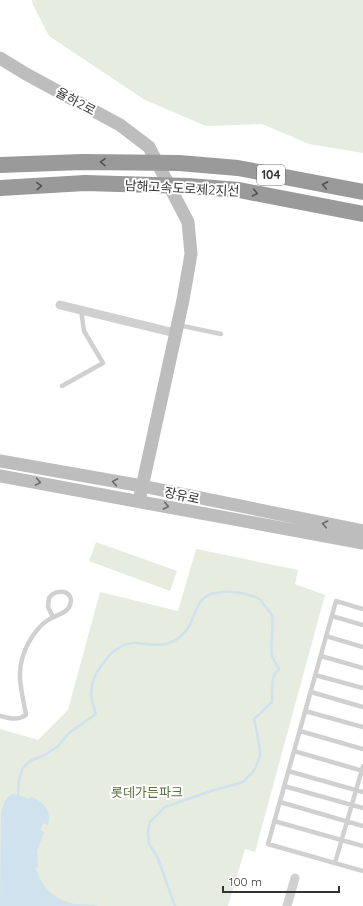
<svg xmlns="http://www.w3.org/2000/svg" width="363" height="906" viewBox="0 0 363 906" font-family="Quicksand,'Noto Sans KR',sans-serif">
	<style>
		.green { fill: #e6ecdf }
		.water { fill: #cfe2ee }
		.lines { fill: none; stroke-linecap: round; stroke-linejoin: round }
		.stream { stroke: #cfe2ee; stroke-width: 2.5 }
		.lane { stroke: #d0d0d0; stroke-width: 4.5 }
		.street { stroke: #d0d0d0; stroke-width: 9 }
		.secondary { stroke: #bdbdbd; stroke-width: 13 }
		.highway { stroke: #9a9a9a; stroke-width: 16 }
		.oneway { stroke: #525252 }
		.oneway2 { stroke: #6a6a6a }
		.labels { text-anchor: middle; stroke-width: 4; stroke-linejoin: round; paint-order: stroke }
		.shield { fill: #fff; stroke: #707070; stroke-width: 1 }
		.shield-label { font-size: 12px; font-weight: bold; fill: #333 }
		.street-label { font-size: 13px; fill: #333; stroke: #fff }
		.park-label { font-size: 13px; fill: #56703f; stroke: #fff }
	</style>
	<rect width="100%" height="100%" fill="#fff"/>
	<path class="green" d="M 32,0 L 363,0 L 363,153 L 309,144 L 262,124 L 206,126 L 145,100 L 49,36 L 33,5 Z
		M 96,542 L 177,571 L 170,591 L 89,561 Z
		M 196,549 L 298,570 L 295,584 L 325,595 L 255,852 L 245,849 L 228,906 L 0,906 L 0,729 L 38,740 L 68,710 L 100,592 L 178,611 Z"/>
	<path class="water" d="M 12,794 L 22,796 L 28,799 L 32,797 C 44,802 52,812 48,825 L 43,823 L 40,830 L 44,832 L 37,851 L 38,867 L 36,868 C 41,887 56,902 76,904 C 84,905 91,904 99,906 L 0,906 L 1,815 C 2,807 4,799 12,794 Z"/>
	<g class="lines">
		<path class="stream" d="M 18,796 L 19,780 L 23,767 L 32,760 L 45,755 L 58,746 L 69,733 L 96,714 C 94,708 91,700 91,694 C 91,674 112,645 132,643 C 146,642 160,649 174,641 C 205,624 183,589 233,592 C 238,592 255,596 259,599 C 261,600 263,604 265,606 C 267,609 271,613 272,616 C 274,625 270,645 272,655 C 273,660 277,665 279,669 C 269,679 273,689 272,702 L 254,719 L 259,743 L 260,755 L 256,766 L 252,773 L 244,781 L 237,784 L 211,791 L 165,807 L 150,822 L 148,831 L 149,844 L 157,856 L 175,906"/>
		<path class="lane" d="M 178,325 L 221,334
			M 62,386 L 103,363 L 84,331 L 81,310
			M 363,609 L 336,601 L 268,844 L 363,871
			M 332,616 L 363,625
			M 326,636 L 363,647
			M 321,656 L 363,668
			M 315,675 L 363,688
			M 311,692 L 363,707
			M 305,711 L 363,727
			M 0,716 C 9,718 17,721 26,715 C 24,702 19,685 20,672 C 21,653 32,631 48,620 C 55,615 67,614 70,605 C 75,591 57,587 49,598 L 48,607 L 53,617
			M 300,731 L 363,749
			M 294,751 L 363,771
			M 288,771 L 363,792
			M 284,786 L 363,808
			M 280,802 L 363,826
			M 274,821 L 363,846
			M 335,863 L 363,766"/>
		<path class="street" d="M 60,305 L 175,333
			M 287,906 L 295,878"/>
		<path class="secondary" d="M 0,58 L 26,74 L 120,125 L 149,147 L 188,222 L 191,254 L 183,300 L 139,501
			M 0,461 L 142,486 L 363,531
			M 0,476 L 363,543"/>
		<path class="highway" d="M 0,165 L 82,162 L 179,163 L 238,168 L 363,192
			M 0,188 L 85,183 L 188,186 L 239,190 L 363,214"/>
	</g>
	<defs><path id="oneway-chevron" d="M-2-3.5L2.5 0L-2 3.5" fill="none" stroke-width="1.6" stroke-linecap="round" stroke-linejoin="round"/></defs>
	<g class="oneway">
		<use href="#oneway-chevron" transform="translate(103 162) rotate(-179)"/>
		<use href="#oneway-chevron" transform="translate(325 185) rotate(-169)"/>
		<use href="#oneway-chevron" transform="translate(39 186) rotate(-3)"/>
		<use href="#oneway-chevron" transform="translate(255 193) rotate(11)"/>
	</g>
	<g class="oneway2">
		<use href="#oneway-chevron" transform="translate(38 482) rotate(10)"/>
		<use href="#oneway-chevron" transform="translate(115 482) rotate(-170)"/>
		<use href="#oneway-chevron" transform="translate(166 506) rotate(11)"/>
		<use href="#oneway-chevron" transform="translate(325 524) rotate(-168)"/>
	</g>
	<g class="labels">
		<rect class="shield" x="257" y="165" width="28" height="20" rx="3"/>
		<g class="shield-label">
			<text x="271" y="179">104</text>
		</g>
		<g class="street-label">
			<text transform="translate(76 101) rotate(28)" y="5">율하2로</text>
			<text transform="translate(182 188) rotate(3)" y="5">남해고속도로제2지선</text>
			<text transform="translate(182 495) rotate(12)" y="5">장유로</text>
		</g>
		<g class="park-label">
			<text x="147" y="797">롯데가든파크</text>
		</g>
	</g>
	<path d="M223 886v6h116v-6" fill="none" stroke="#333333" stroke-width="2"/>
	<text x="229" y="886" font-size="12" fill="#333333" stroke="#ffffff" stroke-width="3" paint-order="stroke">100 m</text>
</svg>
